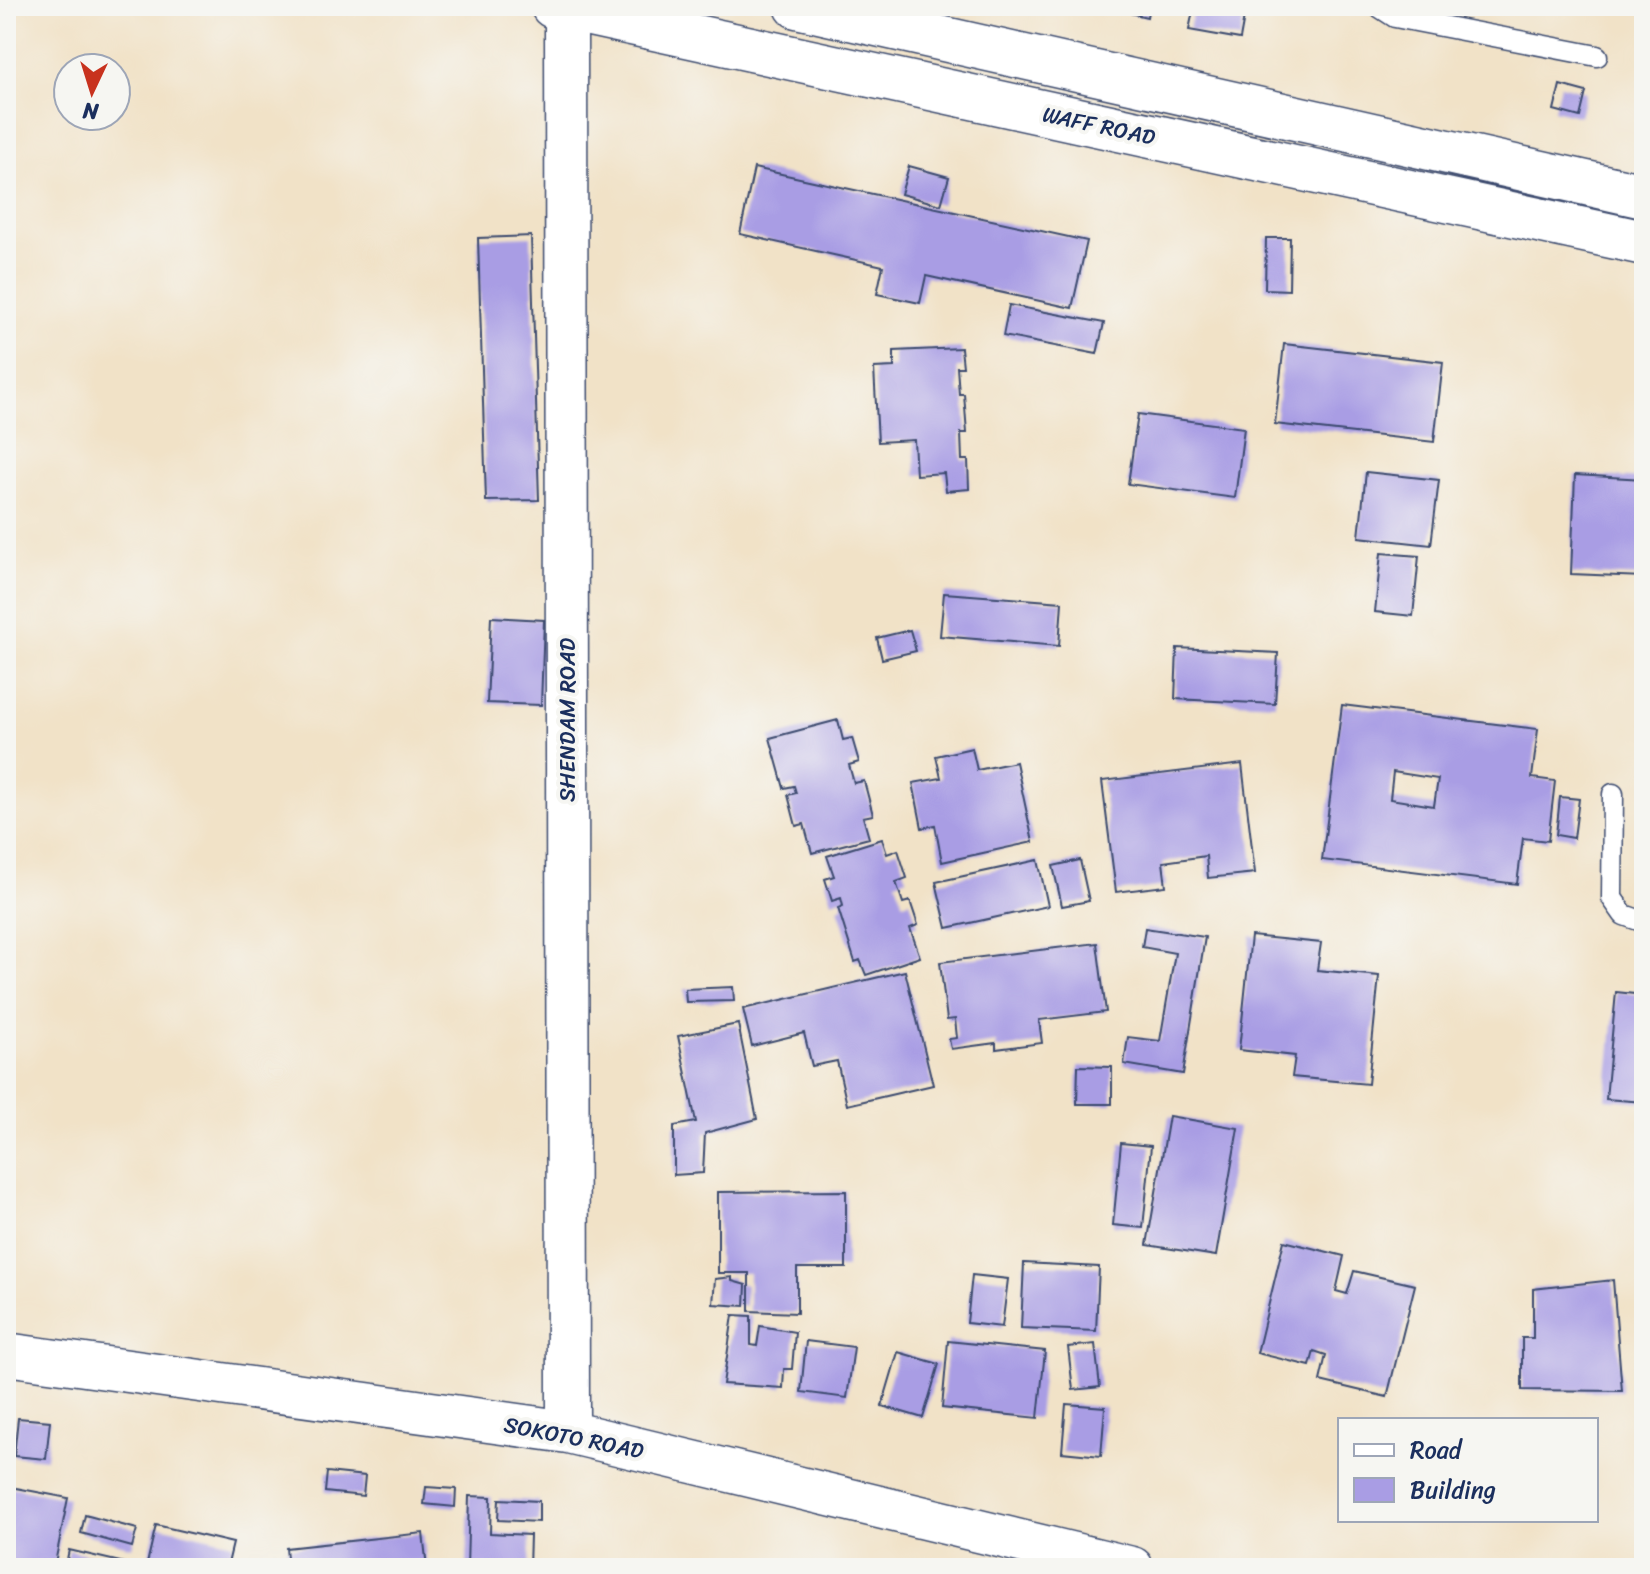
<svg xmlns="http://www.w3.org/2000/svg" width="1650" height="1574" viewBox="0 0 1650 1574" font-family="Sriracha,sans-serif">
	<style>
		.building { fill: #a99de4; fill-rule: evenodd }
		.lines { fill: none; stroke-linecap: round; stroke-linejoin: round }
		.service-casing { stroke: #3b4a6e; stroke-width: 23 }
		.minor-casing { stroke: #3b4a6e; stroke-width: 45 }
		.tertiary-casing { stroke: #3b4a6e; stroke-width: 47 }
		.service { stroke: #fff; stroke-width: 20 }
		.minor { stroke: #fff; stroke-width: 42 }
		.tertiary { stroke: #fff; stroke-width: 44 }
		.labels { text-anchor: middle; stroke-width: 8; stroke-linejoin: round; paint-order: stroke }
		.street-label { font-size: 22px; fill: #1b2f5e; stroke: #f6f6f2 }
	</style>
	<rect width="100%" height="100%" fill="#f6f6f2"/>
	<filter id="ink" filterUnits="userSpaceOnUse"><feTurbulence type="fractalNoise" baseFrequency=".0125" numOctaves="2"/><feDisplacementMap in="SourceGraphic" scale="16" xChannelSelector="R" yChannelSelector="G"/><feConvolveMatrix kernelMatrix="1 2 1 2 8 2 1 2 1" color-interpolation-filters="sRGB"/></filter>
	<filter id="wash" filterUnits="userSpaceOnUse"><feTurbulence type="fractalNoise" baseFrequency=".006" numOctaves="4" result="noise"/><feDisplacementMap in="SourceGraphic" scale="32" xChannelSelector="R" yChannelSelector="G"/><feGaussianBlur stdDeviation="1.8" result="paint"/><feColorMatrix in="noise" values="0 0 0 0 0 0 0 0 0 0 0 0 0 0 0 0 0 1.4 0 .05"/><feComposite in="paint" operator="in"/></filter>
	<g filter="url(#wash)">
		<rect width="100%" height="100%" fill="#f1e2c7"/>
		<g id="blocks">
			<path class="building" d="M 1100,6 L 1149,6 L 1147,17 Z
				M 1194,6 L 1246,6 L 1240,39 L 1189,30 Z
				M 1560,85 L 1586,92 L 1580,117 L 1554,110 Z
				M 909,166 L 949,177 L 941,205 L 901,194 Z
				M 754,168 L 1087,241 L 1072,308 L 926,276 L 920,303 L 877,294 L 883,266 L 740,234 Z
				M 531,236 L 539,500 L 486,501 L 478,238 Z
				M 1266,238 L 1290,238 L 1289,290 L 1265,289 Z
				M 1009,305 L 1104,323 L 1097,354 L 1003,336 Z
				M 1284,344 L 1443,362 L 1434,442 L 1275,424 Z
				M 961,348 L 963,367 L 957,367 L 959,394 L 964,394 L 967,433 L 961,433 L 962,460 L 968,460 L 969,489 L 946,491 L 944,473 L 916,475 L 914,440 L 878,442 L 874,368 L 894,367 L 894,351 Z
				M 1138,414 L 1244,428 L 1235,498 L 1128,484 Z
				M 1366,472 L 1439,480 L 1431,545 L 1359,537 Z
				M 1575,475 L 1644,479 L 1644,577 L 1571,574 Z
				M 1381,553 L 1419,556 L 1413,616 L 1375,612 Z
				M 944,593 L 1062,602 L 1059,646 L 940,636 Z
				M 491,617 L 544,620 L 541,705 L 487,703 Z
				M 910,630 L 916,651 L 882,659 L 877,638 Z
				M 1177,648 L 1278,653 L 1275,704 L 1175,699 Z
				M 1342,705 L 1538,729 L 1532,778 L 1555,781 L 1548,841 L 1523,838 L 1517,884 L 1322,860 ZM 1393,772 L 1438,779 L 1434,806 L 1390,799 Z
				M 838,720 L 843,740 L 852,738 L 859,762 L 849,765 L 854,783 L 864,781 L 873,815 L 863,817 L 869,838 L 812,853 L 804,824 L 796,826 L 788,795 L 796,793 L 794,786 L 784,788 L 770,738 Z
				M 972,748 L 977,770 L 1016,762 L 1033,842 L 942,862 L 935,825 L 922,828 L 913,783 L 941,778 L 936,756 Z
				M 1242,764 L 1255,873 L 1208,878 L 1206,856 L 1163,862 L 1166,886 L 1116,892 L 1102,781 Z
				M 1560,797 L 1579,799 L 1574,838 L 1556,835 Z
				M 882,839 L 887,854 L 898,850 L 907,878 L 896,882 L 903,903 L 910,901 L 918,925 L 910,928 L 920,957 L 866,975 L 860,960 L 855,962 L 838,908 L 843,906 L 841,898 L 832,901 L 825,879 L 834,876 L 827,856 Z
				M 1038,860 L 1048,906 L 947,928 L 936,882 Z
				M 1080,860 L 1089,901 L 1062,906 L 1053,866 Z
				M 1145,928 L 1205,937 L 1183,1074 L 1124,1064 L 1128,1037 L 1160,1041 L 1175,953 L 1142,947 Z
				M 1251,936 L 1321,943 L 1317,970 L 1379,976 L 1368,1084 L 1292,1077 L 1295,1056 L 1239,1050 Z
				M 1097,943 L 1106,1012 L 1039,1020 L 1042,1043 L 996,1049 L 996,1043 L 951,1049 L 949,1039 L 957,1038 L 955,1019 L 947,1020 L 940,962 Z
				M 905,971 L 933,1085 L 847,1105 L 837,1061 L 812,1066 L 804,1033 L 752,1046 L 743,1009 Z
				M 733,987 L 734,1001 L 686,1002 L 685,989 Z
				M 1616,992 L 1644,995 L 1644,1102 L 1606,1099 Z
				M 738,1024 L 757,1119 L 705,1133 L 703,1173 L 674,1175 L 674,1126 L 696,1122 L 678,1036 Z
				M 1078,1066 L 1112,1067 L 1112,1104 L 1077,1104 Z
				M 1169,1116 L 1238,1128 L 1216,1256 L 1147,1245 Z
				M 1121,1143 L 1151,1146 L 1143,1228 L 1113,1225 Z
				M 846,1191 L 846,1268 L 797,1268 L 797,1313 L 749,1311 L 749,1273 L 718,1273 L 718,1192 Z
				M 1284,1241 L 1344,1256 L 1336,1291 L 1347,1294 L 1354,1271 L 1415,1285 L 1387,1397 L 1320,1381 L 1326,1355 L 1314,1351 L 1310,1366 L 1257,1353 Z
				M 1024,1263 L 1099,1267 L 1096,1331 L 1021,1328 Z
				M 972,1275 L 1008,1279 L 1002,1327 L 967,1323 Z
				M 732,1277 L 732,1281 L 746,1285 L 745,1306 L 713,1304 L 715,1279 Z
				M 1613,1280 L 1622,1391 L 1522,1390 L 1522,1338 L 1533,1338 L 1533,1289 Z
				M 733,1315 L 751,1316 L 751,1345 L 757,1346 L 760,1326 L 795,1332 L 792,1369 L 784,1369 L 783,1388 L 723,1384 Z
				M 806,1341 L 854,1347 L 847,1398 L 801,1392 Z
				M 948,1341 L 1045,1351 L 1038,1418 L 942,1408 Z
				M 1095,1344 L 1100,1387 L 1073,1390 L 1068,1347 Z
				M 898,1352 L 939,1364 L 923,1418 L 882,1406 Z
				M 1066,1404 L 1105,1407 L 1101,1456 L 1062,1452 Z
				M 18,1418 L 50,1421 L 46,1459 L 14,1456 Z
				M 327,1472 L 365,1476 L 363,1496 L 325,1492 Z
				M 6,1486 L 68,1498 L 54,1568 L 6,1568 Z
				M 426,1487 L 456,1489 L 455,1507 L 424,1504 Z
				M 469,1496 L 491,1497 L 490,1533 L 530,1535 L 529,1568 L 467,1568 Z
				M 499,1499 L 539,1501 L 539,1522 L 498,1520 Z
				M 85,1515 L 137,1529 L 132,1547 L 81,1533 Z
				M 156,1525 L 233,1543 L 227,1568 L 146,1568 Z
				M 423,1533 L 427,1568 L 288,1568 L 286,1548 Z
				M 69,1550 L 142,1567 L 142,1568 L 65,1568 Z"/>
		</g>
	</g>
	<g filter="url(#ink)">
		<use href="#blocks" fill-opacity="0" stroke="#3b4a6e" stroke-width="2"/>
		<g class="lines">
			<defs>
				<path id="service" d="M 1378,6 L 1395,17 L 1597,56
					M 1613,794 L 1612,898 L 1624,915 L 1644,922"/>
				<path id="minor" d="M 566,8 L 568,1432
					M 6,1354 L 568,1432 L 1132,1568"/>
				<path id="tertiary" d="M 553,6 L 1644,243
					M 797,6 L 1644,196"/>
			</defs>
			<use href="#service" class="service-casing"/>
			<use href="#minor" class="minor-casing"/>
			<use href="#tertiary" class="tertiary-casing"/>
			<use href="#service" class="service"/>
			<use href="#minor" class="minor"/>
			<use href="#tertiary" class="tertiary"/>
		</g>
	</g>
	<g class="labels">
		<g class="street-label">
			<text transform="translate(1099 125) rotate(12)" y="8">WAFF ROAD</text>
			<text transform="translate(567 720) rotate(-90)" y="8">SHENDAM ROAD</text>
			<text transform="translate(574 1437) rotate(11)" y="8">SOKOTO ROAD</text>
		</g>
	</g>
	<rect width="1650" height="1574" fill="none" stroke="#f6f6f2" stroke-width="32"/>
	<rect x="1338" y="1418" width="260" height="104" fill="#f6f6f2" stroke="#9ea6b7" stroke-width="2"/>
	<rect x="1354" y="1444" width="40" height="12" fill="#ffffff" stroke="#9ea6b7" stroke-width="2"/>
	<text x="1410" y="1458" font-size="24" fill="#1b2f5e">Road</text>
	<rect x="1354" y="1478" width="40" height="24" fill="#a99de4" stroke="#9ea6b7" stroke-width="2"/>
	<text x="1410" y="1498" font-size="24" fill="#1b2f5e">Building</text>
	<g transform="translate(92 92) rotate(184)"><circle r="38" fill="#f6f6f2" stroke="#9ea6b7" stroke-width="2"/>
	<path d="M0-6L14 30L0 20L-14 30Z" fill="#c8321e"/>
	<text y="-12" font-size="22" font-weight="bold" text-anchor="middle" fill="#1b2f5e">N</text>
	</g>
</svg>
